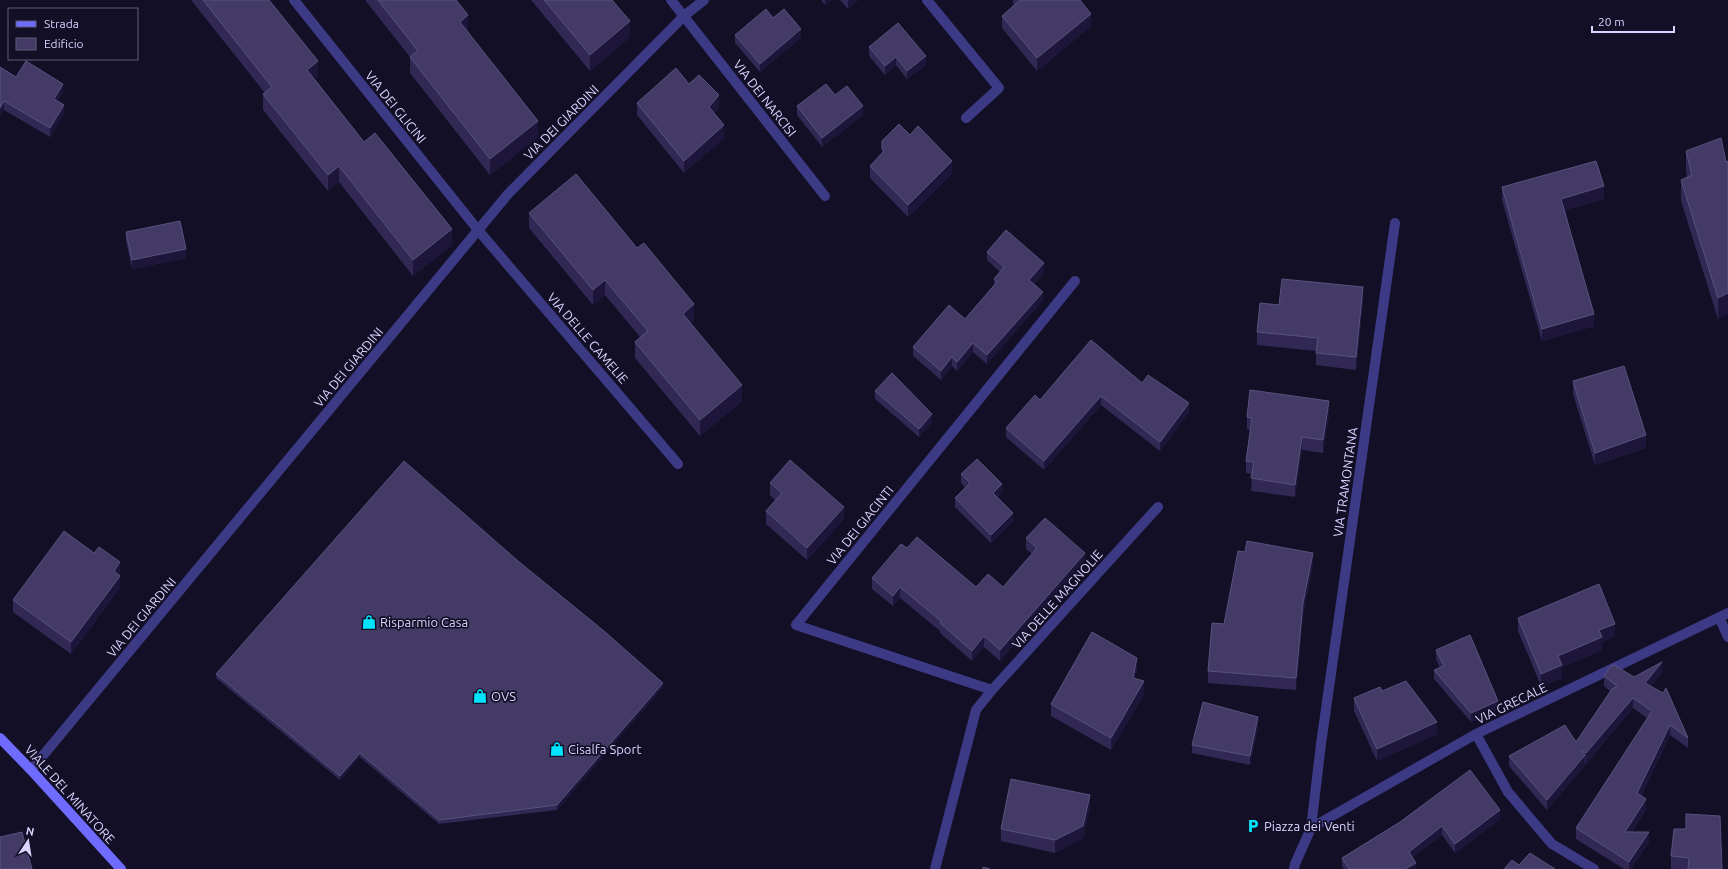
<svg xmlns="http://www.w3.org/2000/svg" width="1728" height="869" viewBox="0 0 1728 869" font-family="Ubuntu,sans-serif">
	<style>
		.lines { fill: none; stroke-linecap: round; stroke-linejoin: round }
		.street { stroke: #3d3a85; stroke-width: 10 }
		.secondary { stroke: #6f6bff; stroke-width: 10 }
		.wall { fill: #312854 }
		.shaded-wall { fill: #1d163a }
		.building { fill: #433a66; stroke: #5a527e }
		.labels { text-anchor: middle; stroke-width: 3.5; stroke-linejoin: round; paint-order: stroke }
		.street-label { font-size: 13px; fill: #d9d4ff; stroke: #130f26 }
		.poi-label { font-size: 13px; fill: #d9d4ff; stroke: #130f26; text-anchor: start }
	</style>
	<rect width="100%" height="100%" fill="#130f26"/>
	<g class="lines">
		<path class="street" d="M 294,0 L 478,230 L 678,464
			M 671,0 L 825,196
			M 927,0 L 999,88 L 966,118
			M 1719,617 L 1728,637
			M 992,690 L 796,625 L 1075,281
			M 1476,734 L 1508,792 L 1552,844 L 1594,869
			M 31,770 L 508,194 L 684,16 L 704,0
			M 1311,828 L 1476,734 L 1728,613
			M 935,869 L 976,710 L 992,690 L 1158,507
			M 1294,869 L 1295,864 L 1311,828 L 1321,744 L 1395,223"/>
		<path class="secondary" d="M 0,738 L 31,770 L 121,869"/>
	</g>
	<path class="wall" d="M 191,0 L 269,0 L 318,77 L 315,79 L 364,142 L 452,245 L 413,276 L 339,182 L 328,191 L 263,110 L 263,94 L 265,93 Z
		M 365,0 L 456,0 L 468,31 L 467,32 L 538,137 L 490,175 L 410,73 L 410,57 Z
		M 531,0 L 612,0 L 630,37 L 590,71 Z
		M 821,0 L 832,0 L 825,5 Z
		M 840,0 L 858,0 L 848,9 Z
		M 1013,0 L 1080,0 L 1091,26 L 1037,71 L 1002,28 L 1002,16 L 1014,5 L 1013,3 Z
		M 773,18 L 801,38 L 760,72 L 735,43 L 735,35 Z
		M 869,47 L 926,65 L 907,79 L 896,65 L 885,75 L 869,56 Z
		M 0,67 L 16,77 L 63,92 L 57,101 L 64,114 L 50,137 L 4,110 Z
		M 689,84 L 719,108 L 714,114 L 724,138 L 684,173 L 637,115 L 637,103 Z
		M 835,95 L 863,115 L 822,147 L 797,115 L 797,106 Z
		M 910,135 L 952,173 L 908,217 L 870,178 L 870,166 L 882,153 L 882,141 Z
		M 1686,151 L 1726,162 L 1728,161 L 1728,314 L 1718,319 L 1681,201 L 1681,180 L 1687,177 L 1686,172 Z
		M 1502,187 L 1604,199 L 1565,210 L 1594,326 L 1542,341 L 1502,200 Z
		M 529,213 L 694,320 L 691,323 L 742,401 L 700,436 L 635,358 L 635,342 L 640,337 L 605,295 L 593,305 L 529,228 Z
		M 126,232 L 186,258 L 132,269 L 126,241 Z
		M 987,252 L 1044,272 L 1034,284 L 1043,300 L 987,364 L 973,352 L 957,371 L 952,366 L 941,380 L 913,356 L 913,347 L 965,319 L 994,285 L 994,279 L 1000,272 L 987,260 Z
		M 1363,299 L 1356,370 L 1316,365 L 1316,351 L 1257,345 L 1257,332 L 1279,305 Z
		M 1573,381 L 1646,448 L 1595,465 L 1573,394 Z
		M 1142,383 L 1189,412 L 1160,451 L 1101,405 L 1044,470 L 1006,437 L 1006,428 L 1040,400 Z
		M 875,391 L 932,422 L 919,437 L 875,399 Z
		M 1329,414 L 1323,453 L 1302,450 L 1295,497 L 1251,491 L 1252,474 L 1246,473 L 1246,461 L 1250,430 L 1247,429 L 1247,417 Z
		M 961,474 L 1002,493 L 997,497 L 1013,521 L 991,543 L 955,507 L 955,498 L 965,488 L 961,483 Z
		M 770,483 L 844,519 L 807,560 L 766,524 L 766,511 L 775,500 L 770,495 Z
		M 1026,538 L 1085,563 L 1000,661 L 984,647 L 972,661 L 940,633 L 940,631 L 900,598 L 893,606 L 872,589 L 872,578 L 907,548 L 976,587 L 1003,587 L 1032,554 L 1026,549 Z
		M 518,561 L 663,687 L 557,810 L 439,824 L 360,757 L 340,780 L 216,678 L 216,674 Z
		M 1313,565 L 1303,615 L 1296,690 L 1208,683 L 1208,671 L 1224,624 Z
		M 120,574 L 120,588 L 71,654 L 13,612 L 13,600 Z
		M 1518,618 L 1615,636 L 1602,642 L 1602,650 L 1562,667 L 1562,678 L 1541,686 L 1518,631 Z
		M 1436,650 L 1498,710 L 1471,722 L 1434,679 L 1434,670 L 1440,668 L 1436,659 Z
		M 1137,670 L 1135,679 L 1144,694 L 1111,750 L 1051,716 L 1051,704 Z
		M 1662,672 L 1651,686 L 1688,738 L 1688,748 L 1670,735 L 1641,796 L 1646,809 L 1632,832 L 1649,842 L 1631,869 L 1624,869 L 1576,839 L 1576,828 L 1647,718 L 1633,708 L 1586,764 L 1585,763 L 1585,765 L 1547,810 L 1509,766 L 1509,756 L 1576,742 L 1610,691 L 1604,686 L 1604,676 L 1634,677 Z
		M 1382,691 L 1437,734 L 1377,761 L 1354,711 L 1354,698 Z
		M 1258,726 L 1250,765 L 1192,753 L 1192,745 Z
		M 1090,807 L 1083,838 L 1055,853 L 1001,841 L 1001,829 Z
		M 1686,814 L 1722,869 L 1671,869 L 1671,856 L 1686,829 Z
		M 1500,819 L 1455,853 L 1442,835 L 1413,857 L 1416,869 L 1344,869 L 1342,866 L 1342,858 L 1400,822 Z"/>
	<path class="shaded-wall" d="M 825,0 L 832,0 L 825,5 Z
		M 848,0 L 858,0 L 848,9 Z
		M 1091,14 L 1091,26 L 1037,71 L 1037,58 Z
		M 468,15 L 468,31 L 460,38 L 460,22 Z
		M 630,21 L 630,37 L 590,71 L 590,55 Z
		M 801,29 L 801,38 L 760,72 L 760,64 Z
		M 926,56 L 926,65 L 907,79 L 907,71 Z
		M 896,57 L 896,65 L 885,75 L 885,66 Z
		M 318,61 L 318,77 L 307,86 L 307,70 Z
		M 63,84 L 63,92 L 54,108 L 54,99 Z
		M 719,95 L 719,108 L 709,120 L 709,107 Z
		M 4,101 L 4,110 L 0,117 L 0,108 Z
		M 64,105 L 64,114 L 50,137 L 50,128 Z
		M 863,106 L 863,115 L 822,147 L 822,138 Z
		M 538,121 L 538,137 L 490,175 L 490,159 Z
		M 724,125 L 724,138 L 684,173 L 684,161 Z
		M 952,161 L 952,173 L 908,217 L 908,205 Z
		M 339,166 L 339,182 L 328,191 L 328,175 Z
		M 1604,186 L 1604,199 L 1561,211 L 1561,199 Z
		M 452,229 L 452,245 L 413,276 L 413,260 Z
		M 186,249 L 186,258 L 132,269 L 132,260 Z
		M 1044,263 L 1044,272 L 1029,289 L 1029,280 Z
		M 605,280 L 605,295 L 593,305 L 593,290 Z
		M 1363,287 L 1363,299 L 1356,370 L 1356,357 Z
		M 1043,292 L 1043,300 L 987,364 L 987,355 Z
		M 1728,293 L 1728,314 L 1718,319 L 1718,298 Z
		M 694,304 L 694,320 L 683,330 L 683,314 Z
		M 1594,314 L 1594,326 L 1542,341 L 1542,329 Z
		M 973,343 L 973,352 L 957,371 L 957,362 Z
		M 952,357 L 952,366 L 941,380 L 941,371 Z
		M 742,385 L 742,401 L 700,436 L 700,420 Z
		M 1101,396 L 1101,405 L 1044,470 L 1044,461 Z
		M 1329,401 L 1329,414 L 1323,453 L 1323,440 Z
		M 1189,403 L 1189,412 L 1160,451 L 1160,442 Z
		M 932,414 L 932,422 L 919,437 L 919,429 Z
		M 1646,435 L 1646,448 L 1595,465 L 1595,453 Z
		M 1302,437 L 1302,450 L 1295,497 L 1295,485 Z
		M 1002,484 L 1002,493 L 993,501 L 993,493 Z
		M 844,507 L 844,519 L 807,560 L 807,548 Z
		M 1013,513 L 1013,521 L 991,543 L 991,535 Z
		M 1085,553 L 1085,563 L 1000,661 L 1000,650 Z
		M 1313,553 L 1313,565 L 1303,615 L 1296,690 L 1296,678 L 1303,603 Z
		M 120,562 L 120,574 L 114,584 L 114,571 Z
		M 120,576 L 120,588 L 71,654 L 71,642 Z
		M 900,587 L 900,598 L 893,606 L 893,596 Z
		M 1615,624 L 1615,636 L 1602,642 L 1602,650 L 1562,667 L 1562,678 L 1541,686 L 1541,674 L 1558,656 L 1599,630 Z
		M 984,636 L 984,647 L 972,661 L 972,651 Z
		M 1137,658 L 1137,670 L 1133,691 L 1133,678 Z
		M 1662,662 L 1662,672 L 1645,693 L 1645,683 Z
		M 1144,681 L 1144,694 L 1111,750 L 1111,738 Z
		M 663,683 L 663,687 L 557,810 L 557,805 Z
		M 1633,698 L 1633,708 L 1586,764 L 1586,753 Z
		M 1498,701 L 1498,710 L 1471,722 L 1471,713 Z
		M 1258,717 L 1258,726 L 1250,765 L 1250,756 Z
		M 1437,722 L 1437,734 L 1377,761 L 1377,749 Z
		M 1670,725 L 1670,735 L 1637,803 L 1637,793 Z
		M 360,753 L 360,757 L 340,780 L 340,776 Z
		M 1585,755 L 1585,765 L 1547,810 L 1547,800 Z
		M 1090,795 L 1090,807 L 1083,838 L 1055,853 L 1055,840 Z
		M 1646,799 L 1646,809 L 1625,842 L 1625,832 Z
		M 1500,810 L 1500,819 L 1455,853 L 1455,844 Z
		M 1442,826 L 1442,835 L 1409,860 L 1409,852 Z
		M 1649,832 L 1649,842 L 1631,869 L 1629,869 L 1629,862 Z
		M 1416,863 L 1416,869 L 1405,869 Z"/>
	<path class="building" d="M 203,0 L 269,0 L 318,61 L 307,70 L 364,142 L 375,133 L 452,229 L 413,260 L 339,166 L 328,175 L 263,94 L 272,87 Z
		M 378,0 L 456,0 L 468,15 L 460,22 L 538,121 L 490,159 L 410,57 L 418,51 Z
		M 544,0 L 612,0 L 630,21 L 590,55 Z
		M 1020,0 L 1080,0 L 1091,14 L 1037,58 L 1002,16 Z
		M 766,9 L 773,18 L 784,9 L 801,29 L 760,64 L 735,35 Z
		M 898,23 L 926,56 L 907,71 L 896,57 L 885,66 L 869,47 Z
		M 26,61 L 63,84 L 54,99 L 64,105 L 50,128 L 4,101 L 0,108 L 0,67 L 16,77 Z
		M 676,68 L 689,84 L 699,75 L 719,95 L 709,107 L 724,125 L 684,161 L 637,103 Z
		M 826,84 L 835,95 L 847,86 L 863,106 L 822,138 L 797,106 Z
		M 899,124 L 910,135 L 918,126 L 952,161 L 908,205 L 870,166 L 884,151 L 882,149 L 882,141 Z
		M 1721,138 L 1726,162 L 1728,161 L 1728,293 L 1718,298 L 1681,180 L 1692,175 L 1686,151 Z
		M 1596,161 L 1604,186 L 1561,199 L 1594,314 L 1542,329 L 1502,187 Z
		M 576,174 L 637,248 L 644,243 L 694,304 L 683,314 L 742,385 L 700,420 L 635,342 L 648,331 L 605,280 L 593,290 L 529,213 Z
		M 180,221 L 186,249 L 132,260 L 126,232 Z
		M 1006,230 L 1044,263 L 1029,280 L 1043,292 L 987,355 L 973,343 L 957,362 L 952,357 L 941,371 L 913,347 L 949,305 L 965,319 L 997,282 L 994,279 L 1004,267 L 987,252 Z
		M 1282,279 L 1363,287 L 1356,357 L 1316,353 L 1318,338 L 1257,332 L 1260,303 L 1279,305 Z
		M 1091,340 L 1142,383 L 1148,375 L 1189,403 L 1160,442 L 1101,396 L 1044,461 L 1006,428 L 1035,395 L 1040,400 Z
		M 1624,366 L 1646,435 L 1595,453 L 1573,381 Z
		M 892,373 L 932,414 L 919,429 L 875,391 Z
		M 1250,390 L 1329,401 L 1323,440 L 1302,437 L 1295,485 L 1251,478 L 1254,462 L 1246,461 L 1252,418 L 1247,417 Z
		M 977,459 L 1002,484 L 993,493 L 1013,513 L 991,535 L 955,498 L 970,483 L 961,474 Z
		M 790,460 L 844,507 L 807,548 L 766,511 L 782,493 L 770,483 Z
		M 404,461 L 518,561 L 604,631 L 663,683 L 557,805 L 439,820 L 360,753 L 340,776 L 216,674 Z
		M 1045,518 L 1085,553 L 1000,650 L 984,636 L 972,651 L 940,623 L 941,621 L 900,587 L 893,596 L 872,578 L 901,544 L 907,548 L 917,537 L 976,587 L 988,574 L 1003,587 L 1037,548 L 1026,538 Z
		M 64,531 L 94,553 L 99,547 L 120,562 L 114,571 L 120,576 L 71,642 L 13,600 Z
		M 1247,541 L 1313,553 L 1303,603 L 1296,678 L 1208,671 L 1212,623 L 1224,624 L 1238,551 L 1245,552 Z
		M 1599,584 L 1615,624 L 1599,630 L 1602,637 L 1558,656 L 1562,665 L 1541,674 L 1518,618 Z
		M 1092,632 L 1137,658 L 1133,678 L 1144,681 L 1111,738 L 1051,704 Z
		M 1470,635 L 1498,701 L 1471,713 L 1434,670 L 1444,666 L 1436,650 Z
		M 1662,662 L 1645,683 L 1663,693 L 1666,688 L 1688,738 L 1670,725 L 1637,793 L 1646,799 L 1625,832 L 1649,832 L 1629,862 L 1576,828 L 1652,711 L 1633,698 L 1586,753 L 1581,750 L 1585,755 L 1547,800 L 1509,756 L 1565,725 L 1576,742 L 1612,689 L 1617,686 L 1604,676 L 1610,667 L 1614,665 L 1634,677 Z
		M 1406,681 L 1437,722 L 1377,749 L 1354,698 L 1380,687 L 1382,691 Z
		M 1203,702 L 1258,717 L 1250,756 L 1192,745 Z
		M 1470,770 L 1500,810 L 1455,844 L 1442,826 L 1409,852 L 1416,863 L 1405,869 L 1349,869 L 1342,858 L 1400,822 Z
		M 1011,779 L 1090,795 L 1083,826 L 1055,840 L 1001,829 Z
		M 1686,814 L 1720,816 L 1722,869 L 1688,869 L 1689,858 L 1671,856 L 1674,829 L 1686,829 Z
		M 22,832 L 32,869 L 0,869 L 0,837 Z
		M 1530,853 L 1555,869 L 1504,869 L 1512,860 L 1519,865 Z
		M 983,867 L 990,869 L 983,869 Z"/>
	<defs>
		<symbol id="shop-bare" viewBox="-9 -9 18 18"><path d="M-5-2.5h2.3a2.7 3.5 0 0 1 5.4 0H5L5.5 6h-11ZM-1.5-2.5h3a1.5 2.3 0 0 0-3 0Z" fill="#00e5ff" stroke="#130f26" stroke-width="2.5" paint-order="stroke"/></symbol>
		<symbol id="parking-bare" viewBox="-9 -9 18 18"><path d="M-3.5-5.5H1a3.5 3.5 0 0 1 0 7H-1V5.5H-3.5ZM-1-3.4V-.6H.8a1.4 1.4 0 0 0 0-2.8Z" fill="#00e5ff" stroke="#130f26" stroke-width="2.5" paint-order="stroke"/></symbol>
	</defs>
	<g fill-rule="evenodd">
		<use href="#shop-bare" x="359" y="612" width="20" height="20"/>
		<use href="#shop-bare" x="470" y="686" width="20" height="20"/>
		<use href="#shop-bare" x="547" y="739" width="20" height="20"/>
		<use href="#parking-bare" x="1243" y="816" width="20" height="20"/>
	</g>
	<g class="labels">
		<g class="street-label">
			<text transform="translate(765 98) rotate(52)" y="5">VIA DEI NARCISI</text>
			<text transform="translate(396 107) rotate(51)" y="5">VIA DEI GLICINI</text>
			<text transform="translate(561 122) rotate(-45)" y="5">VIA DEI GIARDINI</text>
			<text transform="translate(588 338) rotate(49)" y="5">VIA DELLE CAMELIE</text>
			<text transform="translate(348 367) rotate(-50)" y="5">VIA DEI GIARDINI</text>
			<text transform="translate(1345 482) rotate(-82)" y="5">VIA TRAMONTANA</text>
			<text transform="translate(860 525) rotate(-51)" y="5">VIA DEI GIACINTI</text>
			<text transform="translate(1057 599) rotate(-48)" y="5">VIA DELLE MAGNOLIE</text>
			<text transform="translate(141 617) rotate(-50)" y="5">VIA DEI GIARDINI</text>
			<text transform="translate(1511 703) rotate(-26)" y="5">VIA GRECALE</text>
			<text transform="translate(70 794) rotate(48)" y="5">VIALE DEL MINATORE</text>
		</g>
		<g class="poi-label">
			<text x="380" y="627">Risparmio Casa</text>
			<text x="491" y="701">OVS</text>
			<text x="568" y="754">Cisalfa Sport</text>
			<text x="1264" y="831">Piazza dei Venti</text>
		</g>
	</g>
	<rect x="8" y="8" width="130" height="52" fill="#130f26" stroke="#625e7d"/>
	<rect x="16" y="21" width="20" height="6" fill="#6f6bff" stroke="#625e7d"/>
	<text x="44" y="28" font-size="12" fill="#d9d4ff">Strada</text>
	<rect x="16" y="38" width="20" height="12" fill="#433a66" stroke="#625e7d"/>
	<text x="44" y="48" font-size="12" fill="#d9d4ff">Edificio</text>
	<g transform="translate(28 841) rotate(12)" stroke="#130f26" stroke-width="3" paint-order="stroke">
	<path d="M0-3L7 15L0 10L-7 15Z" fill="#d9d4ff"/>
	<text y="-6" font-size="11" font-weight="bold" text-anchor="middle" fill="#d9d4ff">N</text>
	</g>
	<path d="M1592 26v6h82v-6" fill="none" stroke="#d9d4ff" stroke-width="2"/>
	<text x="1598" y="26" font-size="12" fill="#d9d4ff" stroke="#130f26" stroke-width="3" paint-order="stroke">20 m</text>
</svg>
